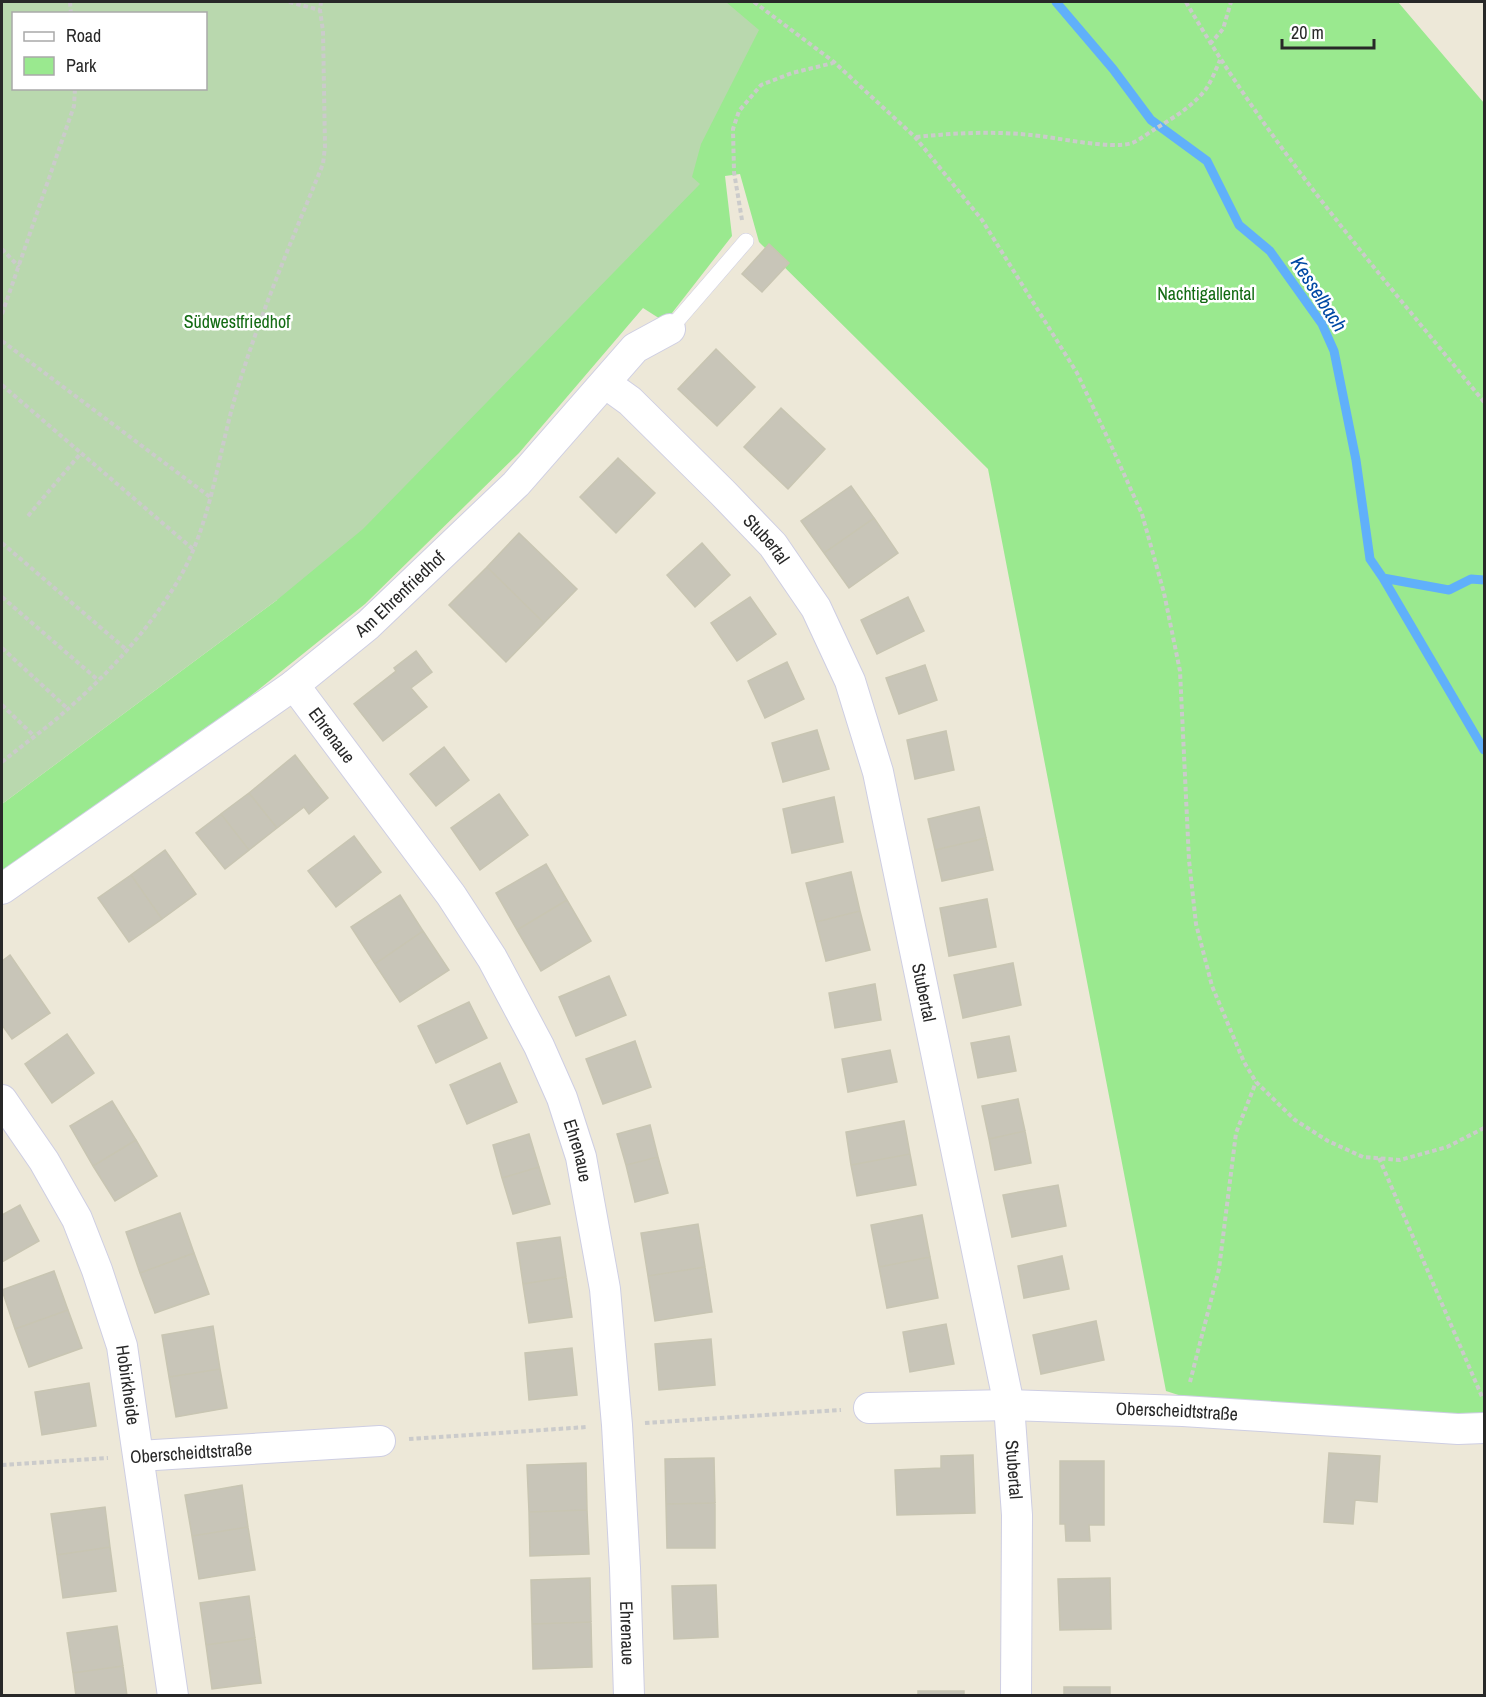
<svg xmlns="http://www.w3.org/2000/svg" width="1486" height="1697" viewBox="0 0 1486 1697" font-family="'Archivo Narrow',sans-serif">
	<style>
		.green { fill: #9ae98f }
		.cemetery { fill: #b9d8ae; fill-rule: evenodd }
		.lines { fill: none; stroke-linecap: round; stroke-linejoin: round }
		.stream { stroke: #60b0fa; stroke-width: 9 }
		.building { fill: #c8c5b8; stroke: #c8c5b2; stroke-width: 1.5 }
		.lane-casing { stroke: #cecee3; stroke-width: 16 }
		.street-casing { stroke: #cecee3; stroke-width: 32 }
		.path { stroke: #cbcbcb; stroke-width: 4; stroke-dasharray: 4.5 3; stroke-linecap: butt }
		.lane { stroke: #fff; stroke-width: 15 }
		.street { stroke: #fff; stroke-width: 30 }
		.labels { text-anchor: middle; stroke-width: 5; stroke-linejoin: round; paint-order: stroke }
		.park-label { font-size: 18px; fill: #136b13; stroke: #fff }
		.street-label { font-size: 18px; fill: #282828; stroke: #fff }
		.water-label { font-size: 20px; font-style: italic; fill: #0149a4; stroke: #fff }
	</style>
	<rect width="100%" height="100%" fill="#ede8d8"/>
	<path class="green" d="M 318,2 L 1398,2 L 1484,103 L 1484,1421 L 1194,1400 L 1166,1391 L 988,469 L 759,242 L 740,174 L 725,176 L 732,236 L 665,322 L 643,308 L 519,453 L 365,604 L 238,706 L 2,871 L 2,804 L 277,600 Z"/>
	<path class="cemetery" d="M 2,2 L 726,2 L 759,30 L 701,144 L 692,177 L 700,184 L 363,529 L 277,600 L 2,804 ZM 14,14 L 206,14 L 206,88 L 14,88 Z"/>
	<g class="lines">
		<path class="stream" d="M 1056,2 L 1113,69 L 1151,120 L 1207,161 L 1239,225 L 1270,251 L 1322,324 L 1334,351 L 1356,460 L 1370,559 L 1383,578 L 1449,590 L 1471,579 L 1484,580
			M 1383,578 L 1484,750"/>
	</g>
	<path class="building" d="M 769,244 L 789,263 L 762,292 L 742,274 Z
		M 716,349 L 755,387 L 717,426 L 678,389 Z
		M 781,408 L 825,449 L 788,489 L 744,447 Z
		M 618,458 L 655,493 L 616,533 L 580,497 Z
		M 851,486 L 874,518 L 824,553 L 801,521 Z
		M 874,518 L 898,553 L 849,588 L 824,553 Z
		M 519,533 L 577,589 L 544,623 L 487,567 Z
		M 702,543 L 730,575 L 695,607 L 667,575 Z
		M 487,567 L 544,623 L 506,662 L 449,605 Z
		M 750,597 L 776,634 L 737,661 L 711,623 Z
		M 908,597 L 924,631 L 877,654 L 861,620 Z
		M 416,651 L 432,672 L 411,688 L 427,707 L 383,741 L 354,704 L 396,671 L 394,668 Z
		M 787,662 L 804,699 L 765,718 L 748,681 Z
		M 925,665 L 937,700 L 899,714 L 886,678 Z
		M 817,730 L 829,769 L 783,782 L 772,743 Z
		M 946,731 L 954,770 L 915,779 L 907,740 Z
		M 444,747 L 469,780 L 436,806 L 410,774 Z
		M 295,755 L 328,798 L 309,814 L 304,807 L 277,828 L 249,793 Z
		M 249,793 L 277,828 L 249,850 L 221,814 Z
		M 499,794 L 528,835 L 480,870 L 451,828 Z
		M 834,797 L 843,842 L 792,853 L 783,809 Z
		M 979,807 L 986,838 L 935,850 L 928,819 Z
		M 221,814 L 249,850 L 225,869 L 196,833 Z
		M 354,836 L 381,872 L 336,907 L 308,871 Z
		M 986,838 L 993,870 L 942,881 L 935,850 Z
		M 165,850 L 196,894 L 162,919 L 131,875 Z
		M 546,864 L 567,900 L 517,930 L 496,893 Z
		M 851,872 L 860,911 L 816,922 L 806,883 Z
		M 131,875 L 162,919 L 129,942 L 98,898 Z
		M 400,895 L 423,931 L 375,964 L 351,927 Z
		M 987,899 L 996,947 L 949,956 L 940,908 Z
		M 567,900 L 591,941 L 541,971 L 517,930 Z
		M 860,911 L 870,950 L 826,961 L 816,922 Z
		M 423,931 L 449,970 L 400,1002 L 375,964 Z
		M 10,955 L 50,1013 L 12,1039 L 2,1025 L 2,961 Z
		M 1013,963 L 1021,1005 L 963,1018 L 954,975 Z
		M 609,976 L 626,1015 L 576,1036 L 559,997 Z
		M 875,984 L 881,1020 L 835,1028 L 829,993 Z
		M 469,1002 L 487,1038 L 436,1063 L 418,1026 Z
		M 67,1034 L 94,1073 L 52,1103 L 25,1064 Z
		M 1009,1036 L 1016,1071 L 978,1078 L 971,1043 Z
		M 635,1041 L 651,1087 L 603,1104 L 586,1059 Z
		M 890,1050 L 897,1082 L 848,1092 L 842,1059 Z
		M 500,1063 L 517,1102 L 467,1124 L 450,1085 Z
		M 1018,1099 L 1025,1131 L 989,1139 L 982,1106 Z
		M 112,1101 L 136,1140 L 93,1166 L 70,1126 Z
		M 904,1121 L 910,1154 L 851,1165 L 846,1132 Z
		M 650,1125 L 658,1157 L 626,1165 L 617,1134 Z
		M 1025,1131 L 1031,1163 L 995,1170 L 989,1139 Z
		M 529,1134 L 539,1167 L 502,1178 L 493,1145 Z
		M 136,1140 L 157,1176 L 115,1201 L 93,1166 Z
		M 910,1154 L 916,1185 L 857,1196 L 851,1165 Z
		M 658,1157 L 668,1193 L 635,1202 L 626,1165 Z
		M 539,1167 L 550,1204 L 513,1214 L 502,1178 Z
		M 1058,1185 L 1066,1226 L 1012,1237 L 1003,1195 Z
		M 20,1205 L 39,1241 L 2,1262 L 2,1215 Z
		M 180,1213 L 194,1253 L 140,1273 L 126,1232 Z
		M 922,1215 L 930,1257 L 879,1267 L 871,1225 Z
		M 698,1224 L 705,1267 L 648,1276 L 641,1233 Z
		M 560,1237 L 566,1277 L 523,1284 L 517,1243 Z
		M 194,1253 L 209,1294 L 155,1313 L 140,1273 Z
		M 1062,1256 L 1069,1289 L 1024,1298 L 1018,1266 Z
		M 930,1257 L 938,1298 L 887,1308 L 879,1267 Z
		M 705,1267 L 712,1312 L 655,1321 L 648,1276 Z
		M 54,1271 L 68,1310 L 15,1329 L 2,1290 Z
		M 566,1277 L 572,1317 L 529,1323 L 523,1284 Z
		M 68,1310 L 82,1348 L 29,1367 L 15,1329 Z
		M 1096,1321 L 1104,1360 L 1041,1374 L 1033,1335 Z
		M 946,1324 L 954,1364 L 910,1372 L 903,1332 Z
		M 213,1326 L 220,1369 L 169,1377 L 162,1335 Z
		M 711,1339 L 715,1385 L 659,1390 L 655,1344 Z
		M 572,1348 L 577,1395 L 529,1400 L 525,1353 Z
		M 220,1369 L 227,1408 L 176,1417 L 169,1377 Z
		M 89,1383 L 96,1426 L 42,1435 L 35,1392 Z
		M 1329,1453 L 1380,1456 L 1377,1502 L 1355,1500 L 1353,1524 L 1324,1522 Z
		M 973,1455 L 975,1513 L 897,1515 L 895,1470 L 941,1468 L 941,1456 Z
		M 714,1458 L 715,1503 L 666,1504 L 665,1459 Z
		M 1060,1461 L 1104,1461 L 1104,1525 L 1089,1525 L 1090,1541 L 1066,1541 L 1065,1524 L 1060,1524 Z
		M 586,1463 L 587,1510 L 529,1512 L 527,1465 Z
		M 242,1485 L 248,1527 L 192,1536 L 185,1495 Z
		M 715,1503 L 715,1548 L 667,1548 L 666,1504 Z
		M 105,1507 L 110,1547 L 57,1555 L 51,1514 Z
		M 587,1510 L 589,1554 L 530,1556 L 529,1512 Z
		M 248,1527 L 255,1570 L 199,1579 L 192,1536 Z
		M 110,1547 L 116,1591 L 63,1598 L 57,1555 Z
		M 590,1578 L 591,1622 L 532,1624 L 531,1580 Z
		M 1110,1578 L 1111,1629 L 1060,1630 L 1058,1579 Z
		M 716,1585 L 718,1637 L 674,1639 L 672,1586 Z
		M 249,1596 L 255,1638 L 206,1645 L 200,1603 Z
		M 591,1622 L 592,1667 L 533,1669 L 532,1624 Z
		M 117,1626 L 123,1666 L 73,1673 L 67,1633 Z
		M 255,1638 L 261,1683 L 212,1689 L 206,1645 Z
		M 123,1666 L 127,1696 L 76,1696 L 73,1673 Z
		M 1064,1687 L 1110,1687 L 1110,1696 L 1064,1696 Z
		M 918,1691 L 964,1691 L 964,1696 L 918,1696 Z"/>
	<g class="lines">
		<defs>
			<path id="lane" d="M 670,329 L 746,241"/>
			<g id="street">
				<path id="s1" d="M 605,383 L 630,401 L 723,493 L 773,545 L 816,608 L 850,681 L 878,772 L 1009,1405 L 1017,1515 L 1016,1696"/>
				<path id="s2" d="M 294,685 L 451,895 L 492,958 L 539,1046 L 562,1098 L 581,1157 L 605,1289 L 617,1425 L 625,1568 L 629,1696"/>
				<path id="s3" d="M 2,889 L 294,685 L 368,625 L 516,484 L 635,348 L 670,329"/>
				<path id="s4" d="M 2,1100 L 44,1161 L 77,1219 L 97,1270 L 122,1346 L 173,1696"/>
				<path id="s5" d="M 869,1408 L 1009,1405 L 1183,1411 L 1458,1429 L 1484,1428"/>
				<path d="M 139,1456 L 380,1441"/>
			</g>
		</defs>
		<use href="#lane" class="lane-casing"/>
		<use href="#street" class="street-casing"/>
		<path class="path" d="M 70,2 L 71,14
			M 289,2 L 320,10
			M 754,2 L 834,62 L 915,137 L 982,220 L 1077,373 L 1110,443 L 1142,514 L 1164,593 L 1180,671 L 1189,860 L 1196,924 L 1212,986 L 1244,1062 L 1256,1082 L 1295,1120 L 1328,1141 L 1363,1157 L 1400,1160 L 1447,1147 L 1484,1128
			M 1186,2 C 1269,146 1379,273 1484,402
			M 1210,44 L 1223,29 L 1231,2
			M 916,137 C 954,133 992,131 1031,135 C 1055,137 1111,150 1132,143 C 1140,140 1148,133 1155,129 C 1173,118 1193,106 1206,89 C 1212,80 1216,69 1220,60
			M 742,220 L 734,172 L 733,129 L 739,111 L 761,85 L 792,73 L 833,63
			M 2,249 L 19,267
			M 2,314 L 74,106 L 75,88
			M 2,341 L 210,497
			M 2,385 L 81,453
			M 28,516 L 81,453 L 194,550
			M 2,543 L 128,651
			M 2,597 L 98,680
			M 2,648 L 68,709
			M 2,705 L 34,736
			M 2,762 C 24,744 48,727 69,708 C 111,671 147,631 176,584 C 211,527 217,458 236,394 C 259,316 292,240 323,164 L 325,147 L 323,31 L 320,10 L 321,2
			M 1379,1158 L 1483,1399
			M 1190,1382 L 1219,1269 L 1236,1133 L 1256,1082
			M 645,1423 L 841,1410
			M 409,1439 L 587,1427
			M 2,1465 L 108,1458"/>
		<use href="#lane" class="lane"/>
		<use href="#street" class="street"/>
	</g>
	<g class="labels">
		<g class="park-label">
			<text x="1206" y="300">Nachtigallental</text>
			<text x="237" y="328">Südwestfriedhof</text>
		</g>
		<g class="street-label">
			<text dy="6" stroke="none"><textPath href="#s1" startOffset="225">Stubertal</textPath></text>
			<text dy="6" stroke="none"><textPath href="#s3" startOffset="496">Am Ehrenfriedhof</textPath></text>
			<text dy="6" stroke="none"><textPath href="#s2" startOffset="63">Ehrenaue</textPath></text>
			<text dy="6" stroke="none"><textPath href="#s1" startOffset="711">Stubertal</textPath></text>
			<text dy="6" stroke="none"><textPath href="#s2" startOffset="549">Ehrenaue</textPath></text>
			<text dy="6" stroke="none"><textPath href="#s4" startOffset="315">Hobirkheide</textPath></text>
			<text dy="6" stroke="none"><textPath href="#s5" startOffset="308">Oberscheidtstraße</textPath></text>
			<text transform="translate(191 1453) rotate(-4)" y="6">Oberscheidtstraße</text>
			<text dy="6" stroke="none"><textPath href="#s1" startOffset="1197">Stubertal</textPath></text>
			<text dy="6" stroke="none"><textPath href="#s2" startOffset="1035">Ehrenaue</textPath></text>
		</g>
		<g class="water-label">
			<text transform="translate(1319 294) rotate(57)" y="7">Kesselbach</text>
		</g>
	</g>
	<rect width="1486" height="1697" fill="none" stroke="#282828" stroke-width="6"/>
	<rect x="12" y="12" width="195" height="78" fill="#ffffff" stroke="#a9a9a9" stroke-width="1.5"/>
	<rect x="24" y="32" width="30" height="9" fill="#ffffff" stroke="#a9a9a9" stroke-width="1.5"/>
	<text x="66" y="42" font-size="18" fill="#282828">Road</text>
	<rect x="24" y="57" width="30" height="18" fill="#9ae98f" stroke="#a9a9a9" stroke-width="1.5"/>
	<text x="66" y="72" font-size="18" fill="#282828">Park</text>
	<path d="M1282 39v9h92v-9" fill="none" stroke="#282828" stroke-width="3"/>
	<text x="1291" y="39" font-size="18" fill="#282828" stroke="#ffffff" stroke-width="4.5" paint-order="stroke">20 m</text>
</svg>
